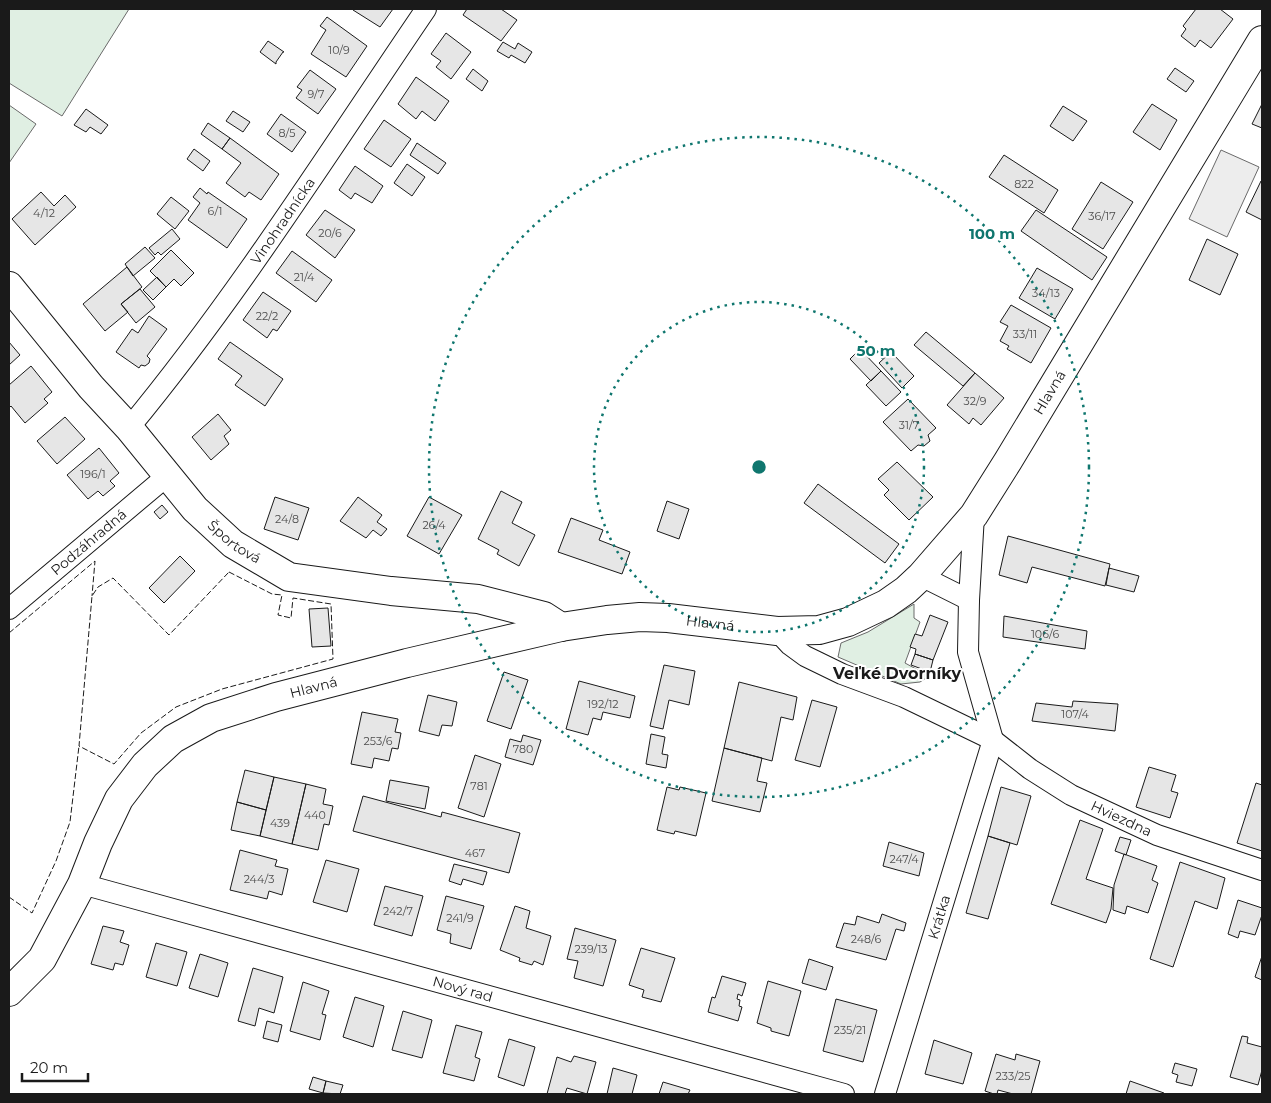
<svg xmlns="http://www.w3.org/2000/svg" width="1271" height="1103" viewBox="0 0 1271 1103" font-family="Montserrat,sans-serif">
	<style>
		.green { fill: #e0efe3; stroke: #6a6a6a }
		.parking { fill: #ededed; stroke: #6a6a6a }
		.building { fill: #e6e6e6; stroke: #1a1a1a }
		.lines { fill: none; stroke-linecap: round; stroke-linejoin: round }
		.street-casing { stroke: #1a1a1a; stroke-width: 22 }
		.secondary-casing { stroke: #1a1a1a; stroke-width: 30 }
		.street { stroke: #fff; stroke-width: 20 }
		.secondary { stroke: #fff; stroke-width: 28 }
		.fence { stroke: #1a1a1a; stroke-width: 1; stroke-dasharray: 6 2.5; stroke-linecap: butt }
		.ring { fill: none; stroke: #0f766e; stroke-width: 2.5; stroke-dasharray: 2.5 5 }
		.labels { text-anchor: middle; stroke-width: 4; stroke-linejoin: round; paint-order: stroke }
		.number-label { font-size: 11px; fill: #4d4d4d }
		.street-label { font-size: 14px; fill: #1a1a1a; stroke: #fff }
		.quarter-label { font-size: 16px; font-weight: bold; fill: #1a1a1a; stroke: #fff }
		.centre { fill: #0f766e; stroke: #fff; stroke-width: 2.5 }
		.ring-label { font-size: 15px; text-anchor: middle; font-weight: bold; fill: #0f766e; stroke: #fff; stroke-width: 4; stroke-linejoin: round; paint-order: stroke }
	</style>
	<rect width="100%" height="100%" fill="#fff"/>
	<path class="green" d="M 9,9 L 129,9 L 62,116 L 9,83 Z
		M 9,105 L 36,124 L 9,163 Z
		M 914,604 L 914,618 L 920,622 L 905,663 L 929,676 L 920,682 L 901,684 L 838,657 L 841,643 L 868,632 Z"/>
	<path class="parking" d="M 1221,150 L 1259,167 L 1227,237 L 1189,219 Z"/>
	<path class="building" d="M 354,9 L 393,9 L 380,27 L 353,10 Z
		M 467,9 L 501,9 L 517,20 L 501,41 L 463,15 Z
		M 1196,9 L 1220,9 L 1233,19 L 1211,48 L 1200,40 L 1195,47 L 1181,36 L 1186,29 L 1183,26 Z
		M 327,17 L 367,46 L 346,77 L 311,54 L 326,30 L 320,26 Z
		M 446,33 L 471,52 L 451,79 L 436,67 L 441,61 L 431,54 Z
		M 268,41 L 284,52 L 283,52 L 276,62 L 276,64 L 260,52 Z
		M 503,42 L 515,49 L 518,43 L 532,52 L 525,63 L 511,55 L 509,58 L 497,51 Z
		M 1175,68 L 1194,81 L 1186,92 L 1167,79 Z
		M 473,69 L 488,81 L 482,91 L 466,79 Z
		M 310,70 L 336,89 L 318,114 L 296,98 L 302,90 L 297,87 Z
		M 416,77 L 449,101 L 435,121 L 422,111 L 416,119 L 398,104 Z
		M 1152,104 L 1177,120 L 1160,150 L 1133,132 Z
		M 1262,104 L 1262,128 L 1252,124 Z
		M 1063,106 L 1087,121 L 1073,141 L 1050,126 Z
		M 86,109 L 108,125 L 101,134 L 90,127 L 86,132 L 74,125 Z
		M 233,111 L 250,122 L 243,132 L 226,121 Z
		M 281,114 L 306,132 L 292,152 L 267,134 Z
		M 384,120 L 411,139 L 391,167 L 364,149 Z
		M 208,123 L 230,138 L 222,149 L 201,134 Z
		M 230,138 L 279,174 L 261,200 L 249,192 L 245,197 L 226,183 L 241,163 L 222,149 Z
		M 417,143 L 446,163 L 438,174 L 410,155 Z
		M 194,149 L 210,161 L 203,171 L 187,159 Z
		M 1004,155 L 1058,190 L 1044,213 L 989,177 Z
		M 407,164 L 425,177 L 412,196 L 394,183 Z
		M 355,166 L 383,186 L 372,203 L 355,193 L 351,199 L 339,190 Z
		M 1261,181 L 1262,182 L 1262,220 L 1246,212 Z
		M 1101,182 L 1133,202 L 1103,249 L 1072,229 Z
		M 200,188 L 207,194 L 208,192 L 247,219 L 227,248 L 188,220 L 200,203 L 193,197 Z
		M 41,192 L 54,206 L 65,195 L 76,207 L 35,245 L 12,219 Z
		M 171,197 L 189,211 L 175,229 L 157,214 Z
		M 325,210 L 355,230 L 335,258 L 306,235 Z
		M 1036,210 L 1107,257 L 1092,280 L 1021,231 Z
		M 172,229 L 180,239 L 161,255 L 158,252 L 155,255 L 149,248 Z
		M 1207,239 L 1238,254 L 1220,295 L 1189,280 Z
		M 145,247 L 155,258 L 133,276 L 125,264 Z
		M 171,250 L 194,273 L 181,286 L 174,279 L 166,287 L 150,271 Z
		M 292,251 L 332,280 L 316,302 L 276,273 Z
		M 127,267 L 142,287 L 121,304 L 128,312 L 105,331 L 83,304 Z
		M 1037,268 L 1073,289 L 1055,319 L 1019,298 Z
		M 157,277 L 166,287 L 153,300 L 143,290 Z
		M 140,289 L 155,307 L 136,323 L 121,304 Z
		M 263,292 L 291,311 L 277,331 L 273,329 L 267,338 L 243,320 Z
		M 1011,305 L 1051,328 L 1031,363 L 1007,349 L 1009,346 L 1000,341 L 1008,326 L 1000,322 Z
		M 149,316 L 167,329 L 147,356 L 150,359 L 149,363 L 145,366 L 141,365 L 139,368 L 116,352 L 132,329 L 138,333 Z
		M 926,332 L 975,373 L 963,386 L 914,345 Z
		M 9,342 L 20,355 L 9,365 Z
		M 230,342 L 283,379 L 265,406 L 235,385 L 242,376 L 218,359 Z
		M 860,349 L 881,371 L 871,381 L 850,359 Z
		M 891,352 L 914,376 L 902,388 L 879,363 Z
		M 31,366 L 52,392 L 44,399 L 48,403 L 25,423 L 11,406 L 9,408 L 9,385 Z
		M 881,371 L 901,392 L 886,406 L 866,385 Z
		M 975,373 L 1004,398 L 981,425 L 973,418 L 969,424 L 947,405 Z
		M 908,399 L 936,428 L 928,435 L 930,441 L 924,446 L 918,445 L 911,451 L 883,422 Z
		M 218,414 L 231,430 L 224,436 L 229,444 L 211,460 L 192,437 Z
		M 65,417 L 85,439 L 57,464 L 37,441 Z
		M 99,448 L 119,473 L 110,481 L 115,486 L 103,496 L 98,491 L 88,499 L 67,475 Z
		M 897,462 L 933,497 L 909,520 L 884,495 L 889,490 L 878,479 Z
		M 818,484 L 899,544 L 885,563 L 804,503 Z
		M 501,491 L 522,502 L 512,523 L 535,535 L 519,566 L 497,554 L 499,550 L 478,539 Z
		M 275,497 L 309,508 L 298,540 L 264,529 Z
		M 358,497 L 382,515 L 377,522 L 387,529 L 381,536 L 373,530 L 366,538 L 340,521 Z
		M 429,497 L 462,515 L 439,554 L 407,536 Z
		M 667,501 L 689,509 L 679,539 L 657,531 Z
		M 162,505 L 168,512 L 160,519 L 154,512 Z
		M 571,518 L 603,530 L 599,540 L 630,552 L 622,574 L 558,552 Z
		M 1008,536 L 1110,564 L 1105,586 L 1032,567 L 1027,583 L 999,575 Z
		M 180,556 L 195,571 L 164,603 L 149,588 Z
		M 1109,568 L 1139,576 L 1134,592 L 1106,585 Z
		M 328,608 L 331,646 L 312,647 L 309,609 Z
		M 930,615 L 948,622 L 933,660 L 915,654 L 916,649 L 910,647 L 915,634 L 922,636 Z
		M 1004,616 L 1087,631 L 1085,649 L 1003,637 Z
		M 915,654 L 933,660 L 930,672 L 911,665 Z
		M 664,665 L 695,671 L 689,705 L 669,700 L 663,729 L 650,726 Z
		M 504,672 L 528,680 L 511,729 L 487,721 Z
		M 579,681 L 635,696 L 630,718 L 603,712 L 601,720 L 593,718 L 588,735 L 566,729 Z
		M 739,682 L 797,697 L 793,720 L 781,717 L 772,761 L 724,748 Z
		M 428,695 L 457,702 L 452,726 L 442,725 L 439,736 L 419,731 Z
		M 812,700 L 837,707 L 820,767 L 795,760 Z
		M 1073,701 L 1118,704 L 1115,731 L 1032,721 L 1036,703 L 1072,707 Z
		M 362,712 L 398,719 L 395,732 L 401,733 L 398,749 L 392,748 L 389,761 L 374,758 L 372,768 L 351,764 Z
		M 651,734 L 665,737 L 662,754 L 668,755 L 666,768 L 646,764 Z
		M 523,735 L 541,740 L 533,765 L 505,757 L 510,739 L 521,742 Z
		M 724,748 L 762,758 L 757,781 L 767,783 L 760,812 L 712,801 Z
		M 475,755 L 501,764 L 484,817 L 458,808 Z
		M 1149,767 L 1176,775 L 1171,791 L 1178,793 L 1170,818 L 1136,807 Z
		M 245,770 L 274,777 L 266,810 L 237,802 Z
		M 274,777 L 306,784 L 292,844 L 260,836 Z
		M 390,780 L 429,787 L 425,809 L 386,801 Z
		M 1256,783 L 1262,785 L 1262,851 L 1237,843 Z
		M 306,784 L 326,789 L 323,804 L 333,806 L 329,825 L 324,824 L 318,850 L 292,844 Z
		M 667,787 L 679,790 L 680,787 L 706,793 L 696,836 L 675,831 L 674,834 L 657,830 Z
		M 1001,787 L 1031,796 L 1017,845 L 988,836 Z
		M 363,796 L 441,817 L 442,812 L 520,833 L 509,873 L 353,831 Z
		M 237,802 L 266,810 L 260,836 L 231,830 Z
		M 1080,820 L 1103,829 L 1086,879 L 1113,888 L 1111,909 L 1106,923 L 1051,904 Z
		M 988,836 L 1010,843 L 988,919 L 966,913 Z
		M 1120,837 L 1131,840 L 1126,855 L 1115,851 Z
		M 889,842 L 924,853 L 919,876 L 883,866 Z
		M 240,850 L 277,860 L 275,866 L 288,869 L 282,895 L 269,891 L 267,899 L 230,890 Z
		M 1124,854 L 1157,866 L 1152,880 L 1158,883 L 1148,913 L 1127,906 L 1125,914 L 1113,910 L 1114,885 Z
		M 326,860 L 359,869 L 347,912 L 313,902 Z
		M 1180,862 L 1225,878 L 1217,909 L 1195,901 L 1173,967 L 1150,959 Z
		M 454,864 L 487,872 L 483,885 L 463,879 L 461,885 L 449,881 Z
		M 385,886 L 423,896 L 412,936 L 374,925 Z
		M 446,896 L 484,906 L 471,949 L 450,943 L 451,934 L 437,930 Z
		M 1238,900 L 1262,908 L 1262,915 L 1255,935 L 1240,931 L 1238,938 L 1228,934 Z
		M 515,906 L 530,911 L 526,928 L 551,936 L 543,965 L 534,961 L 532,965 L 519,961 L 520,958 L 500,950 Z
		M 882,914 L 906,923 L 904,931 L 896,929 L 886,960 L 836,947 L 844,923 L 855,925 L 857,916 L 879,923 Z
		M 103,926 L 124,931 L 120,942 L 129,945 L 123,965 L 115,963 L 113,970 L 91,964 Z
		M 575,928 L 616,940 L 603,986 L 574,978 L 578,961 L 567,959 Z
		M 156,943 L 187,952 L 177,986 L 146,977 Z
		M 641,948 L 675,958 L 661,1002 L 642,997 L 644,990 L 629,985 Z
		M 200,954 L 228,963 L 218,997 L 189,988 Z
		M 1262,956 L 1262,980 L 1255,977 Z
		M 809,959 L 833,967 L 826,990 L 802,983 Z
		M 253,968 L 283,977 L 274,1013 L 259,1008 L 255,1026 L 238,1021 Z
		M 722,976 L 746,983 L 742,996 L 738,994 L 737,999 L 740,1000 L 739,1006 L 742,1007 L 738,1021 L 708,1012 L 712,997 L 715,998 Z
		M 768,981 L 801,991 L 789,1036 L 771,1031 L 771,1028 L 757,1023 Z
		M 303,982 L 329,991 L 322,1014 L 326,1015 L 320,1040 L 290,1031 Z
		M 355,997 L 384,1006 L 373,1047 L 343,1037 Z
		M 836,999 L 877,1010 L 863,1062 L 823,1051 Z
		M 403,1011 L 432,1020 L 422,1058 L 392,1050 Z
		M 267,1021 L 282,1025 L 278,1042 L 263,1038 Z
		M 456,1025 L 482,1032 L 475,1057 L 480,1059 L 474,1081 L 443,1073 Z
		M 1242,1036 L 1248,1037 L 1247,1043 L 1262,1047 L 1262,1070 L 1258,1085 L 1230,1077 Z
		M 509,1039 L 535,1047 L 524,1086 L 498,1077 Z
		M 934,1040 L 972,1053 L 963,1084 L 925,1074 Z
		M 996,1054 L 1015,1060 L 1016,1054 L 1040,1061 L 1031,1094 L 1013,1094 L 998,1090 L 997,1094 L 994,1094 L 985,1091 Z
		M 574,1056 L 596,1062 L 587,1094 L 567,1088 L 565,1094 L 547,1094 L 557,1057 L 571,1062 Z
		M 1175,1063 L 1197,1069 L 1192,1086 L 1176,1082 L 1178,1075 L 1172,1073 Z
		M 613,1068 L 637,1075 L 632,1094 L 607,1094 Z
		M 313,1077 L 326,1081 L 323,1093 L 309,1089 Z
		M 326,1081 L 343,1085 L 340,1094 L 323,1093 Z
		M 1130,1081 L 1164,1093 L 1163,1094 L 1126,1094 Z
		M 663,1082 L 690,1090 L 688,1094 L 659,1094 Z"/>
	<g class="lines">
		<defs>
			<g id="street">
				<path id="s1" d="M 129,428 C 238,296 330,150 426,9"/>
				<path d="M 974,515 L 969,600 L 968,652 L 993,740"/>
				<path d="M 921,576 L 969,600"/>
				<path id="s2" d="M 9,609 L 167,476"/>
				<path id="s3" d="M 777,631 L 790,645 L 805,656 L 842,674 L 904,697 L 993,740 L 1030,769 L 1071,795 L 1157,835 L 1262,870"/>
				<path id="s4" d="M 82,884 L 844,1094"/>
				<path id="s5" d="M 885,1094 L 993,740"/>
			</g>
			<g id="secondary">
				<path id="s6" d="M 9,286 L 91,387 L 129,428 L 195,509 L 233,544 L 289,577 L 391,591 L 478,599 L 544,616 L 561,627"/>
				<path id="s7" d="M 9,992 L 42,959 L 82,884 L 98,843 L 119,799 L 145,765 L 173,739 L 211,718 L 276,697 L 407,663 L 561,627 L 607,620 L 640,617 L 668,618 L 777,631 L 819,630 L 848,622 L 886,604 L 906,590 L 921,576 L 974,515 L 1008,461 L 1262,40"/>
			</g>
		</defs>
		<use href="#street" class="street-casing"/>
		<use href="#secondary" class="secondary-casing"/>
		<use href="#street" class="street"/>
		<use href="#secondary" class="secondary"/>
		<path class="fence" d="M 229,572 L 272,594 L 282,595 L 278,615 L 291,618 L 293,598 L 331,604 L 333,659 L 222,689 L 176,707 L 141,733 L 114,764 L 79,746 L 92,596 L 98,587 L 113,578 L 169,635 Z
			M 9,633 L 95,561 L 92,596
			M 9,897 L 32,913 L 56,861 L 70,822 L 79,746"/>
	</g>
	<g class="ring">
		<circle cx="759" cy="467" r="165"/>
		<circle cx="759" cy="467" r="330"/>
	</g>
	<g class="labels">
		<g class="number-label">
			<text x="339" y="54">10/9</text>
			<text x="316" y="98">9/7</text>
			<text x="287" y="137">8/5</text>
			<text x="1024" y="188">822</text>
			<text x="215" y="215">6/1</text>
			<text x="44" y="217">4/12</text>
			<text x="1102" y="220">36/17</text>
			<text x="330" y="237">20/6</text>
			<text x="304" y="281">21/4</text>
			<text x="1046" y="297">34/13</text>
			<text x="267" y="320">22/2</text>
			<text x="1025" y="338">33/11</text>
			<text x="975" y="405">32/9</text>
			<text x="909" y="429">31/7</text>
			<text x="93" y="478">196/1</text>
			<text x="287" y="523">24/8</text>
			<text x="434" y="529">26/4</text>
			<text x="1045" y="638">106/6</text>
			<text x="603" y="708">192/12</text>
			<text x="1075" y="718">107/4</text>
			<text x="378" y="745">253/6</text>
			<text x="523" y="753">780</text>
			<text x="479" y="790">781</text>
			<text x="315" y="819">440</text>
			<text x="280" y="827">439</text>
			<text x="475" y="857">467</text>
			<text x="904" y="863">247/4</text>
			<text x="259" y="883">244/3</text>
			<text x="398" y="915">242/7</text>
			<text x="460" y="922">241/9</text>
			<text x="866" y="943">248/6</text>
			<text x="591" y="953">239/13</text>
			<text x="850" y="1034">235/21</text>
			<text x="1013" y="1080">233/25</text>
		</g>
		<g class="street-label">
			<text dy="5" stroke="none"><textPath href="#s1" startOffset="258">Vinohradnícka</textPath></text>
			<text dy="5" stroke="none"><textPath href="#s7" startOffset="1312">Hlavná</textPath></text>
			<text dy="5" stroke="none"><textPath href="#s6" startOffset="342">Športová</textPath></text>
			<text dy="5" stroke="none"><textPath href="#s2" startOffset="104">Podzáhradná</textPath></text>
			<text dy="5" stroke="none"><textPath href="#s7" startOffset="861">Hlavná</textPath></text>
			<text dy="5" stroke="none"><textPath href="#s7" startOffset="456">Hlavná</textPath></text>
			<text dy="5" stroke="none"><textPath href="#s3" startOffset="395">Hviezdna</textPath></text>
			<text dy="5" stroke="none"><textPath href="#s5" startOffset="185">Krátka</textPath></text>
			<text dy="5" stroke="none"><textPath href="#s4" startOffset="395">Nový rad</textPath></text>
		</g>
		<g class="quarter-label">
			<text x="897" y="679">Veľké Dvorníky</text>
		</g>
	</g>
	<circle cx="759" cy="467" r="8" class="centre"/>
	<g class="ring-label">
		<text x="992" y="239">100 m</text>
		<text x="876" y="356">50 m</text>
	</g>
	<rect width="1271" height="1103" fill="none" stroke="#1a1a1a" stroke-width="20"/>
	<path d="M22 1073v8h66v-8" fill="none" stroke="#1a1a1a" stroke-width="2.5"/>
	<text x="30" y="1073" font-size="15" fill="#1a1a1a" stroke="#ffffff" stroke-width="4" paint-order="stroke">20 m</text>
</svg>
